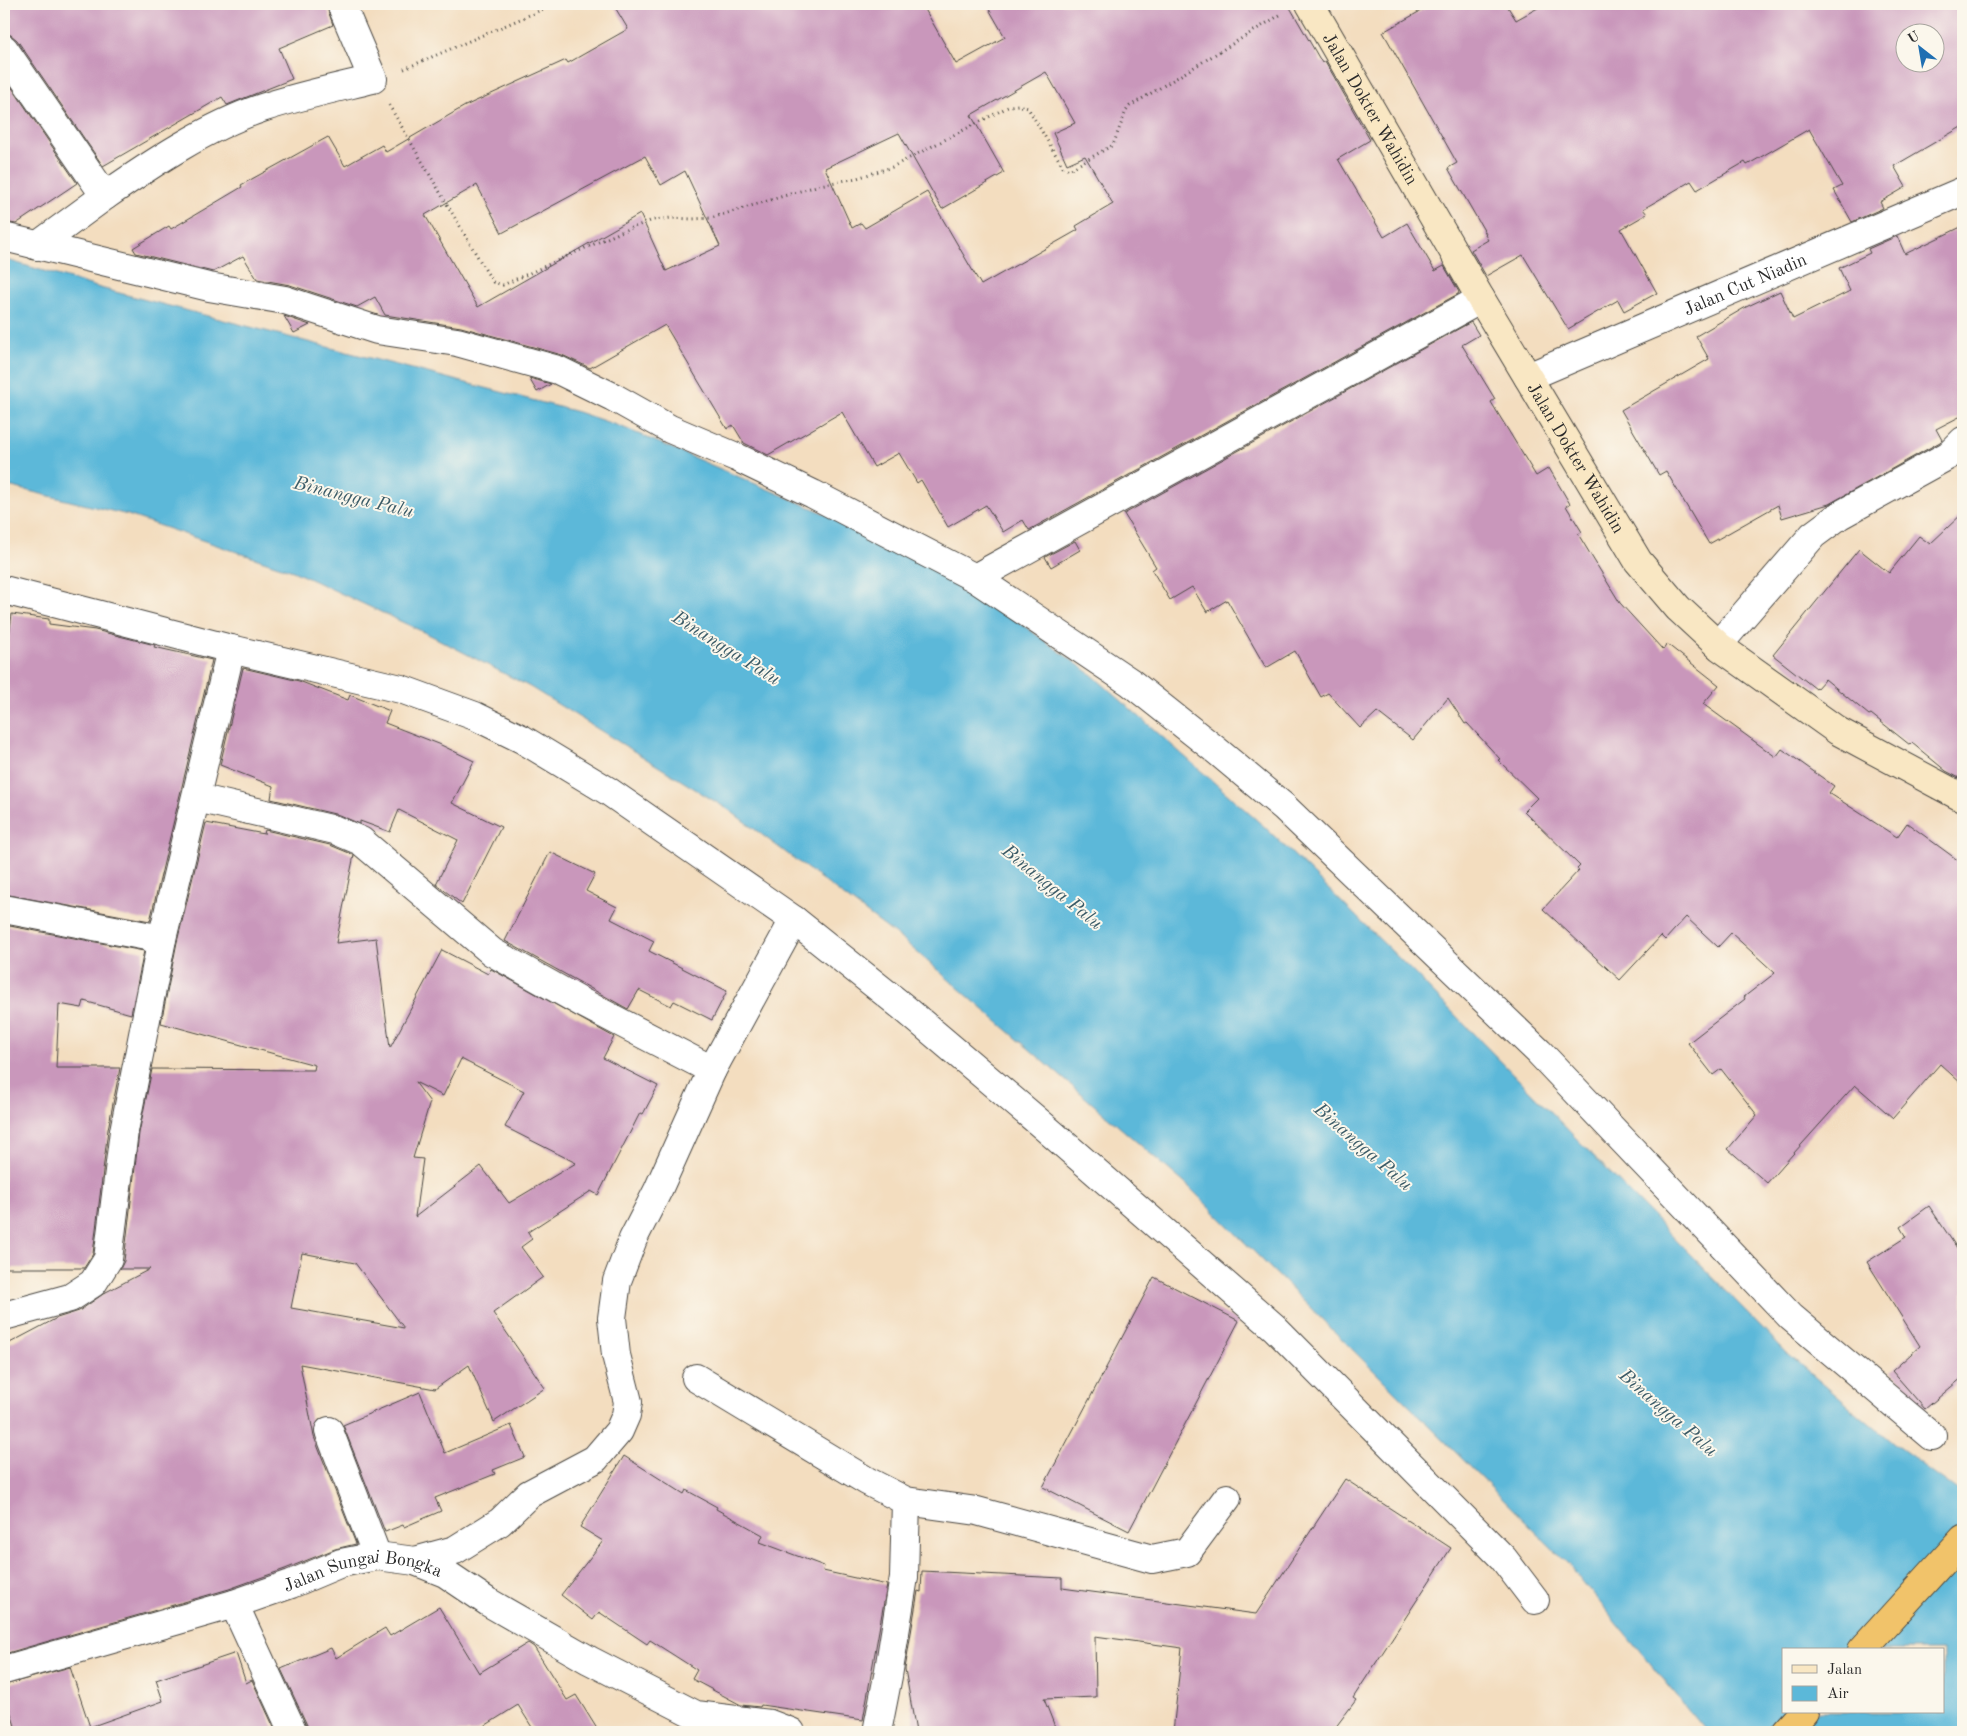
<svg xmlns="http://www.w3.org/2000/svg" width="1967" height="1736" viewBox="0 0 1967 1736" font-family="'Old Standard TT',serif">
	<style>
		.water { fill: #5bb8d9; stroke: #437282; fill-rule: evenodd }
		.building { fill: #c997bb; fill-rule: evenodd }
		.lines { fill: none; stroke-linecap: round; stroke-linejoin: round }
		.street-casing { stroke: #494641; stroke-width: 30 }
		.secondary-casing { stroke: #494641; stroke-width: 30 }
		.highway-casing { stroke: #494641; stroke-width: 30 }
		.path { stroke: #494641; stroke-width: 3; stroke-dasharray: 1 4; stroke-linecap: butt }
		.street { stroke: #fff; stroke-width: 28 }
		.secondary { stroke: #f9e7c3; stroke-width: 28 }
		.highway { stroke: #f1c36a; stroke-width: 28 }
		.labels { text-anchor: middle; stroke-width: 4; stroke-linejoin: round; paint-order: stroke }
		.street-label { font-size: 18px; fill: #2b2b2b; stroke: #fbf7ec }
		.water-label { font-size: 19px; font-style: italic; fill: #3c5c68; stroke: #fbf7ec }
	</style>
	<rect width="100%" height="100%" fill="#fbf7ec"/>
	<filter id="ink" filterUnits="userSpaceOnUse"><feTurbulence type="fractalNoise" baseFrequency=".02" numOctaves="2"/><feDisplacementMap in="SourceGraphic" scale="10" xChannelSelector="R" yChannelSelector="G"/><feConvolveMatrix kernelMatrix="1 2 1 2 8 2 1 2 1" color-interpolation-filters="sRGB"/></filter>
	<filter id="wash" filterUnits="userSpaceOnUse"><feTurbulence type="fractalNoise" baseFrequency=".0096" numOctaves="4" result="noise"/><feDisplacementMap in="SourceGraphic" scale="20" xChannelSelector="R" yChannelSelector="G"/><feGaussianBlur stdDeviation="1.12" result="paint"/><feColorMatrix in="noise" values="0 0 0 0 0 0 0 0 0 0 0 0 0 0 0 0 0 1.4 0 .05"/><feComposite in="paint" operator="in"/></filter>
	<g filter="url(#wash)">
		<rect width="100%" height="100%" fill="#f3ddbf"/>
		<path class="water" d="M 4,259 L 100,288 L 578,412 L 622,427 L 819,511 L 964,583 L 1091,674 L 1267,829 L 1412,971 L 1790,1356 L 1894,1444 L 1963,1494 L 1963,1732 L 1707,1732 L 1568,1564 L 1189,1187 L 904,941 L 729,810 L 530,687 L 432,636 L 293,571 L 128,515 L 4,485 ZM 1783,1650 L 1943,1650 L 1943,1712 L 1783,1712 Z"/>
		<g id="blocks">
			<path class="building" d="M 4,4 L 326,4 L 333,25 L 279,48 L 292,79 L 227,105 L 222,97 L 103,166 L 17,40 L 11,35 L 4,34 Z
				M 613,4 L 922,4 L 956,64 L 1005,37 L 986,4 L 1288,4 L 1322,63 L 1325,61 L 1370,140 L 1338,159 L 1384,237 L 1407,223 L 1435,271 L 1444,266 L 1459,292 L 1458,294 L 1029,530 L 1023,520 L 1003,532 L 986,505 L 948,527 L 921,480 L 917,483 L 899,453 L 874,467 L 842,412 L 768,455 L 744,443 L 733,425 L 727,429 L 665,325 L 590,368 L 562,355 L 461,327 L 385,315 L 375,297 L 357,307 L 290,285 L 257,279 L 243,256 L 213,272 L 136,253 L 133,248 L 169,226 L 171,229 L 242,187 L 241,185 L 328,137 L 345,166 L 382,145 L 386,152 L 465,106 L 566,60 L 568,63 L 628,29 ZM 1046,72 L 1075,123 L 1053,133 L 1067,164 L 1085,156 L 1113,204 L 1076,226 L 1078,230 L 981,285 L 927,192 L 865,228 L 861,223 L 852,228 L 825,168 L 899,133 L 942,209 L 1004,173 L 971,115 ZM 645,156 L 661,185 L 685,171 L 720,246 L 666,271 L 640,214 L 478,307 L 425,215 L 477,185 L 502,233 Z
				M 1433,4 L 1506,4 L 1516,20 L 1545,4 L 1963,4 L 1963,126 L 1894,166 L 1906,187 L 1880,202 L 1883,208 L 1852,222 L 1834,190 L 1842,186 L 1809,129 L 1747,165 L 1745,162 L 1697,190 L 1691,181 L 1643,209 L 1647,214 L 1621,229 L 1657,293 L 1624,311 L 1618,300 L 1568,329 L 1523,255 L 1486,276 L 1471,250 L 1488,240 L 1485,235 L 1486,234 L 1448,168 L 1457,163 L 1383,32 ZM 1904,32 L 1934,32 L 1934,62 L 1904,62 Z
				M 4,76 L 77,183 L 16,224 L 4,222 Z
				M 1963,226 L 1963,415 L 1936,429 L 1942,440 L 1940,442 L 1829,504 L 1782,518 L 1778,505 L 1709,544 L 1666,471 L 1659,475 L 1621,410 L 1709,359 L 1696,336 L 1746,307 L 1780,291 L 1793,319 L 1850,291 L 1839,268 L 1870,253 L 1868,249 L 1897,236 L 1905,254 Z
				M 284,316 L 310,325 L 294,333 Z
				M 1471,322 L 1479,335 L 1462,345 L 1495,399 L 1491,402 L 1536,476 L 1549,468 L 1570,504 L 1566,506 L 1582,532 L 1578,534 L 1620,603 L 1663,650 L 1667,644 L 1719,685 L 1703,704 L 1776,757 L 1782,749 L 1834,786 L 1829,793 L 1897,837 L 1907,823 L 1963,864 L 1963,1085 L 1940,1064 L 1893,1118 L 1855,1085 L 1767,1183 L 1728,1149 L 1757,1115 L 1721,1069 L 1713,1075 L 1688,1043 L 1745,999 L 1744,997 L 1775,973 L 1731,933 L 1718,947 L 1686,917 L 1665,940 L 1661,936 L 1620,980 L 1543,909 L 1579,870 L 1577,869 L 1580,866 L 1524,811 L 1537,798 L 1498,760 L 1500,759 L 1467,723 L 1465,724 L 1448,698 L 1413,740 L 1377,712 L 1360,728 L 1328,693 L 1321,697 L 1295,651 L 1266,668 L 1227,600 L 1207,612 L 1192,587 L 1170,600 L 1152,570 L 1156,567 L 1124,514 Z
				M 529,378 L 551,384 L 537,392 Z
				M 1963,513 L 1963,780 L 1946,771 L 1912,743 L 1910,745 L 1871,714 L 1869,715 L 1825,679 L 1816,689 L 1773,655 L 1859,549 L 1889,573 L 1919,536 L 1930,544 Z
				M 1075,541 L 1080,550 L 1051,567 L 1045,557 Z
				M 12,614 L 49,619 L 49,624 L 95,630 L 155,645 L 154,647 L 212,660 L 150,921 L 4,894 L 4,673 Z
				M 243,668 L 299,681 L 348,700 L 350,695 L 390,711 L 385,723 L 439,744 L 474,761 L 452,803 L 501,827 L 462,904 L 436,884 L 458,840 L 399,810 L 390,832 L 360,821 L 360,824 L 339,815 L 271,799 L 273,786 L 220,765 Z
				M 206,823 L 264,834 L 265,830 L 330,845 L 354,855 L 336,943 L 376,938 L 390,1048 L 442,950 L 488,974 L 491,969 L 614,1037 L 603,1058 L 658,1086 L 643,1114 L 640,1113 L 598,1195 L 591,1191 L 528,1232 L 532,1239 L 521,1247 L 543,1277 L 493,1313 L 545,1388 L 494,1422 L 469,1365 L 435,1389 L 300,1364 L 314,1437 L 356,1544 L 335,1549 L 285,1569 L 229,1589 L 4,1654 L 4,1346 L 57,1318 L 79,1311 L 106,1292 L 150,1269 L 120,1269 L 124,1261 L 139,1133 L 152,1069 L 314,1070 L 315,1065 L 161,1023 L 177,942 ZM 461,1059 L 524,1091 L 505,1127 L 576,1163 L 509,1203 L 481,1166 L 415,1217 L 423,1159 L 413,1158 L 430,1102 L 415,1082 L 443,1096 ZM 302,1253 L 355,1263 L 404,1328 L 291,1308 Z
				M 550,852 L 595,874 L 586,891 L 617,907 L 611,919 L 654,941 L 649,951 L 727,991 L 712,1020 L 674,1001 L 671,1006 L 639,990 L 628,1009 L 505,941 Z
				M 4,925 L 144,951 L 131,1014 L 84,1001 L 82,1008 L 59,1004 L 56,1068 L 120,1068 L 108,1129 L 93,1254 L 84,1268 L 4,1268 Z
				M 1929,1206 L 1963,1257 L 1963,1377 L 1925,1409 L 1892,1371 L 1920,1346 L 1867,1262 L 1906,1237 L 1900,1227 Z
				M 1154,1277 L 1239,1321 L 1129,1531 L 1043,1487 Z
				M 420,1392 L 445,1453 L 511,1425 L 525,1457 L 493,1470 L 495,1474 L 435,1498 L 441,1511 L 404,1527 L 403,1525 L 385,1532 L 343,1425 Z
				M 624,1456 L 684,1494 L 686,1490 L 717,1507 L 716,1509 L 763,1535 L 760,1542 L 824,1566 L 823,1571 L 887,1585 L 863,1720 L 761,1705 L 760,1707 L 741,1705 L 692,1679 L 697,1670 L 650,1640 L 647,1644 L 599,1612 L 593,1620 L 561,1595 L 603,1541 L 580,1527 Z
				M 1345,1479 L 1451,1548 L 1353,1698 L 1356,1700 L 1332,1732 L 1173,1732 L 1182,1648 L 1095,1636 L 1096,1697 L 1044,1699 L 1057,1732 L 916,1732 L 905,1669 L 918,1591 L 921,1592 L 922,1571 L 1062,1578 L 1062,1588 L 1256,1614 Z
				M 439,1607 L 479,1673 L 528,1643 L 534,1647 L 567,1700 L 576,1695 L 599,1732 L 535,1732 L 518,1705 L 475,1732 L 308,1732 L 307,1725 L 281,1669 L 331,1648 L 336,1658 L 385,1628 L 390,1636 Z
				M 236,1653 L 246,1683 L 252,1680 L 276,1732 L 17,1732 L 4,1692 L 4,1685 L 70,1667 L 90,1727 L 163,1701 L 156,1680 Z"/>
		</g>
	</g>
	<g filter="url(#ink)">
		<use href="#blocks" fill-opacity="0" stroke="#494641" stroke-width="1"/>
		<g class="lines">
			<defs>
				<g id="street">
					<path d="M 4,49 L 105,196 C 151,164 208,126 262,108 C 298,96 336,88 373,79 L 341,4"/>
					<path d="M 4,237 L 209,287 L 285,300 L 377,330 L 457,342 L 558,370 L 613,397 L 670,429 L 736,457 L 813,494 L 975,578 L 1130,682 L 1217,751 L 1284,807 L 1539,1052 L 1791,1317 L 1932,1436"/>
					<path d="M 37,246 L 105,196"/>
					<path id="s1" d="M 1528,377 L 1963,191"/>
					<path d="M 975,578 L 1481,299"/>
					<path d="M 4,590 L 231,649 L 401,689 L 475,716 L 522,739 L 608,791 L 794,920 L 903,1007 L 1041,1124 L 1275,1328 L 1503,1558 L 1535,1600"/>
					<path d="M 1718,645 L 1813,535 L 1840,515 L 1949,455 L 1963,441"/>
					<path d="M 197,798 L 335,830 L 361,841 L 492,952 L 581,1002 L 712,1070"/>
					<path d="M 4,909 L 162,939"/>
					<path d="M 4,1316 L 70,1298 L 93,1283 L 108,1259 L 124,1131 L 147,1014 L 162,939 L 231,649"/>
					<path d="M 696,1378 L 867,1481 L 906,1501"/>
					<path d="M 329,1431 L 377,1556"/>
					<path d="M 415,1561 L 455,1550 L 500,1522 L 529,1494 L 595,1459 L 619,1431 L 626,1415 L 628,1402 L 616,1355 L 612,1318 L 617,1281 L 633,1239 L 658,1190 L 712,1070 L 794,920"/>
					<path d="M 234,1604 L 293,1732"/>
					<path id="s2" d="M 4,1670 L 234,1604 L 291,1584 L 341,1563 L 377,1556 L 415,1561 L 445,1573 L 488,1602 L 589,1660 L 696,1715 L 770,1724 L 791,1732"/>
					<path d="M 877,1732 L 888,1676 L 904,1577 L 906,1501 L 977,1511 L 1152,1559 L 1187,1552 L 1227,1498"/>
				</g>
				<g id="secondary">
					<path id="s3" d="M 1310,4 L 1481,299 L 1638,561 L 1678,608 L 1720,647 L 1838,731 L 1963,798"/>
				</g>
				<path id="highway" d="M 1862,1650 L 1963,1539
					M 1786,1732 L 1804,1712"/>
			</defs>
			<use href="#street" class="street-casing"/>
			<use href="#secondary" class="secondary-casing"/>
			<use href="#highway" class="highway-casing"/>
			<path class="path" d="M 404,69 L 555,4
				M 389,105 L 486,271 L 493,282 L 503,285 L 623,231 L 653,220 L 671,218 L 692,219 L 711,218 L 820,185 L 857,178 L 892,167 L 1010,106 L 1018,105 L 1028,108 L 1063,167 L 1069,170 L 1113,145 L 1126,111 L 1130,106 L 1280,15"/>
			<use href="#street" class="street"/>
			<use href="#secondary" class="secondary"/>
			<use href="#highway" class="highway"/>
		</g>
	</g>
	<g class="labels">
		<g class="street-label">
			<text dy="6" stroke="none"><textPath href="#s3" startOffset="121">Jalan Dokter Wahidin</textPath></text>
			<text dy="6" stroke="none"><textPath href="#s1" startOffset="236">Jalan Cut Niadin</textPath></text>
			<text dy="6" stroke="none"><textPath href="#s3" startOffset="526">Jalan Dokter Wahidin</textPath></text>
			<text dy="6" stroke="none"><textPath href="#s2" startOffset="375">Jalan Sungai Bongka</textPath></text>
		</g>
		<g class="water-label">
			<text transform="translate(354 496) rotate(14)" y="7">Binangga Palu</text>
			<text transform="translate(727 647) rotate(32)" y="7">Binangga Palu</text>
			<text transform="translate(1053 886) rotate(39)" y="7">Binangga Palu</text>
			<text transform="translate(1364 1146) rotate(41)" y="7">Binangga Palu</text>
			<text transform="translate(1669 1412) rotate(41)" y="7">Binangga Palu</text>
		</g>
	</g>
	<rect width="1967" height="1736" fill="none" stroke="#fbf7ec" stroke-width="20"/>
	<rect x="1782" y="1648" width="162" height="65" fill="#fbf7ec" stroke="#a8a59f"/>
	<rect x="1792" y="1665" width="25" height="8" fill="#f9e7c3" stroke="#a8a59f"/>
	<text x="1827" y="1674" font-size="15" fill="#2b2b2b">Jalan</text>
	<rect x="1792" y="1686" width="25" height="15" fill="#5bb8d9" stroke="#a8a59f"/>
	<text x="1827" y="1698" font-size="15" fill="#2b2b2b">Air</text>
	<g transform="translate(1920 48) rotate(329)"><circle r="24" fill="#fbf7ec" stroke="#a8a59f"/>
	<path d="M0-4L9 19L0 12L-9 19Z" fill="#1f6fb2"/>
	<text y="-8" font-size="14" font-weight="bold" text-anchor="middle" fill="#2b2b2b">U</text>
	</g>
</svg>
